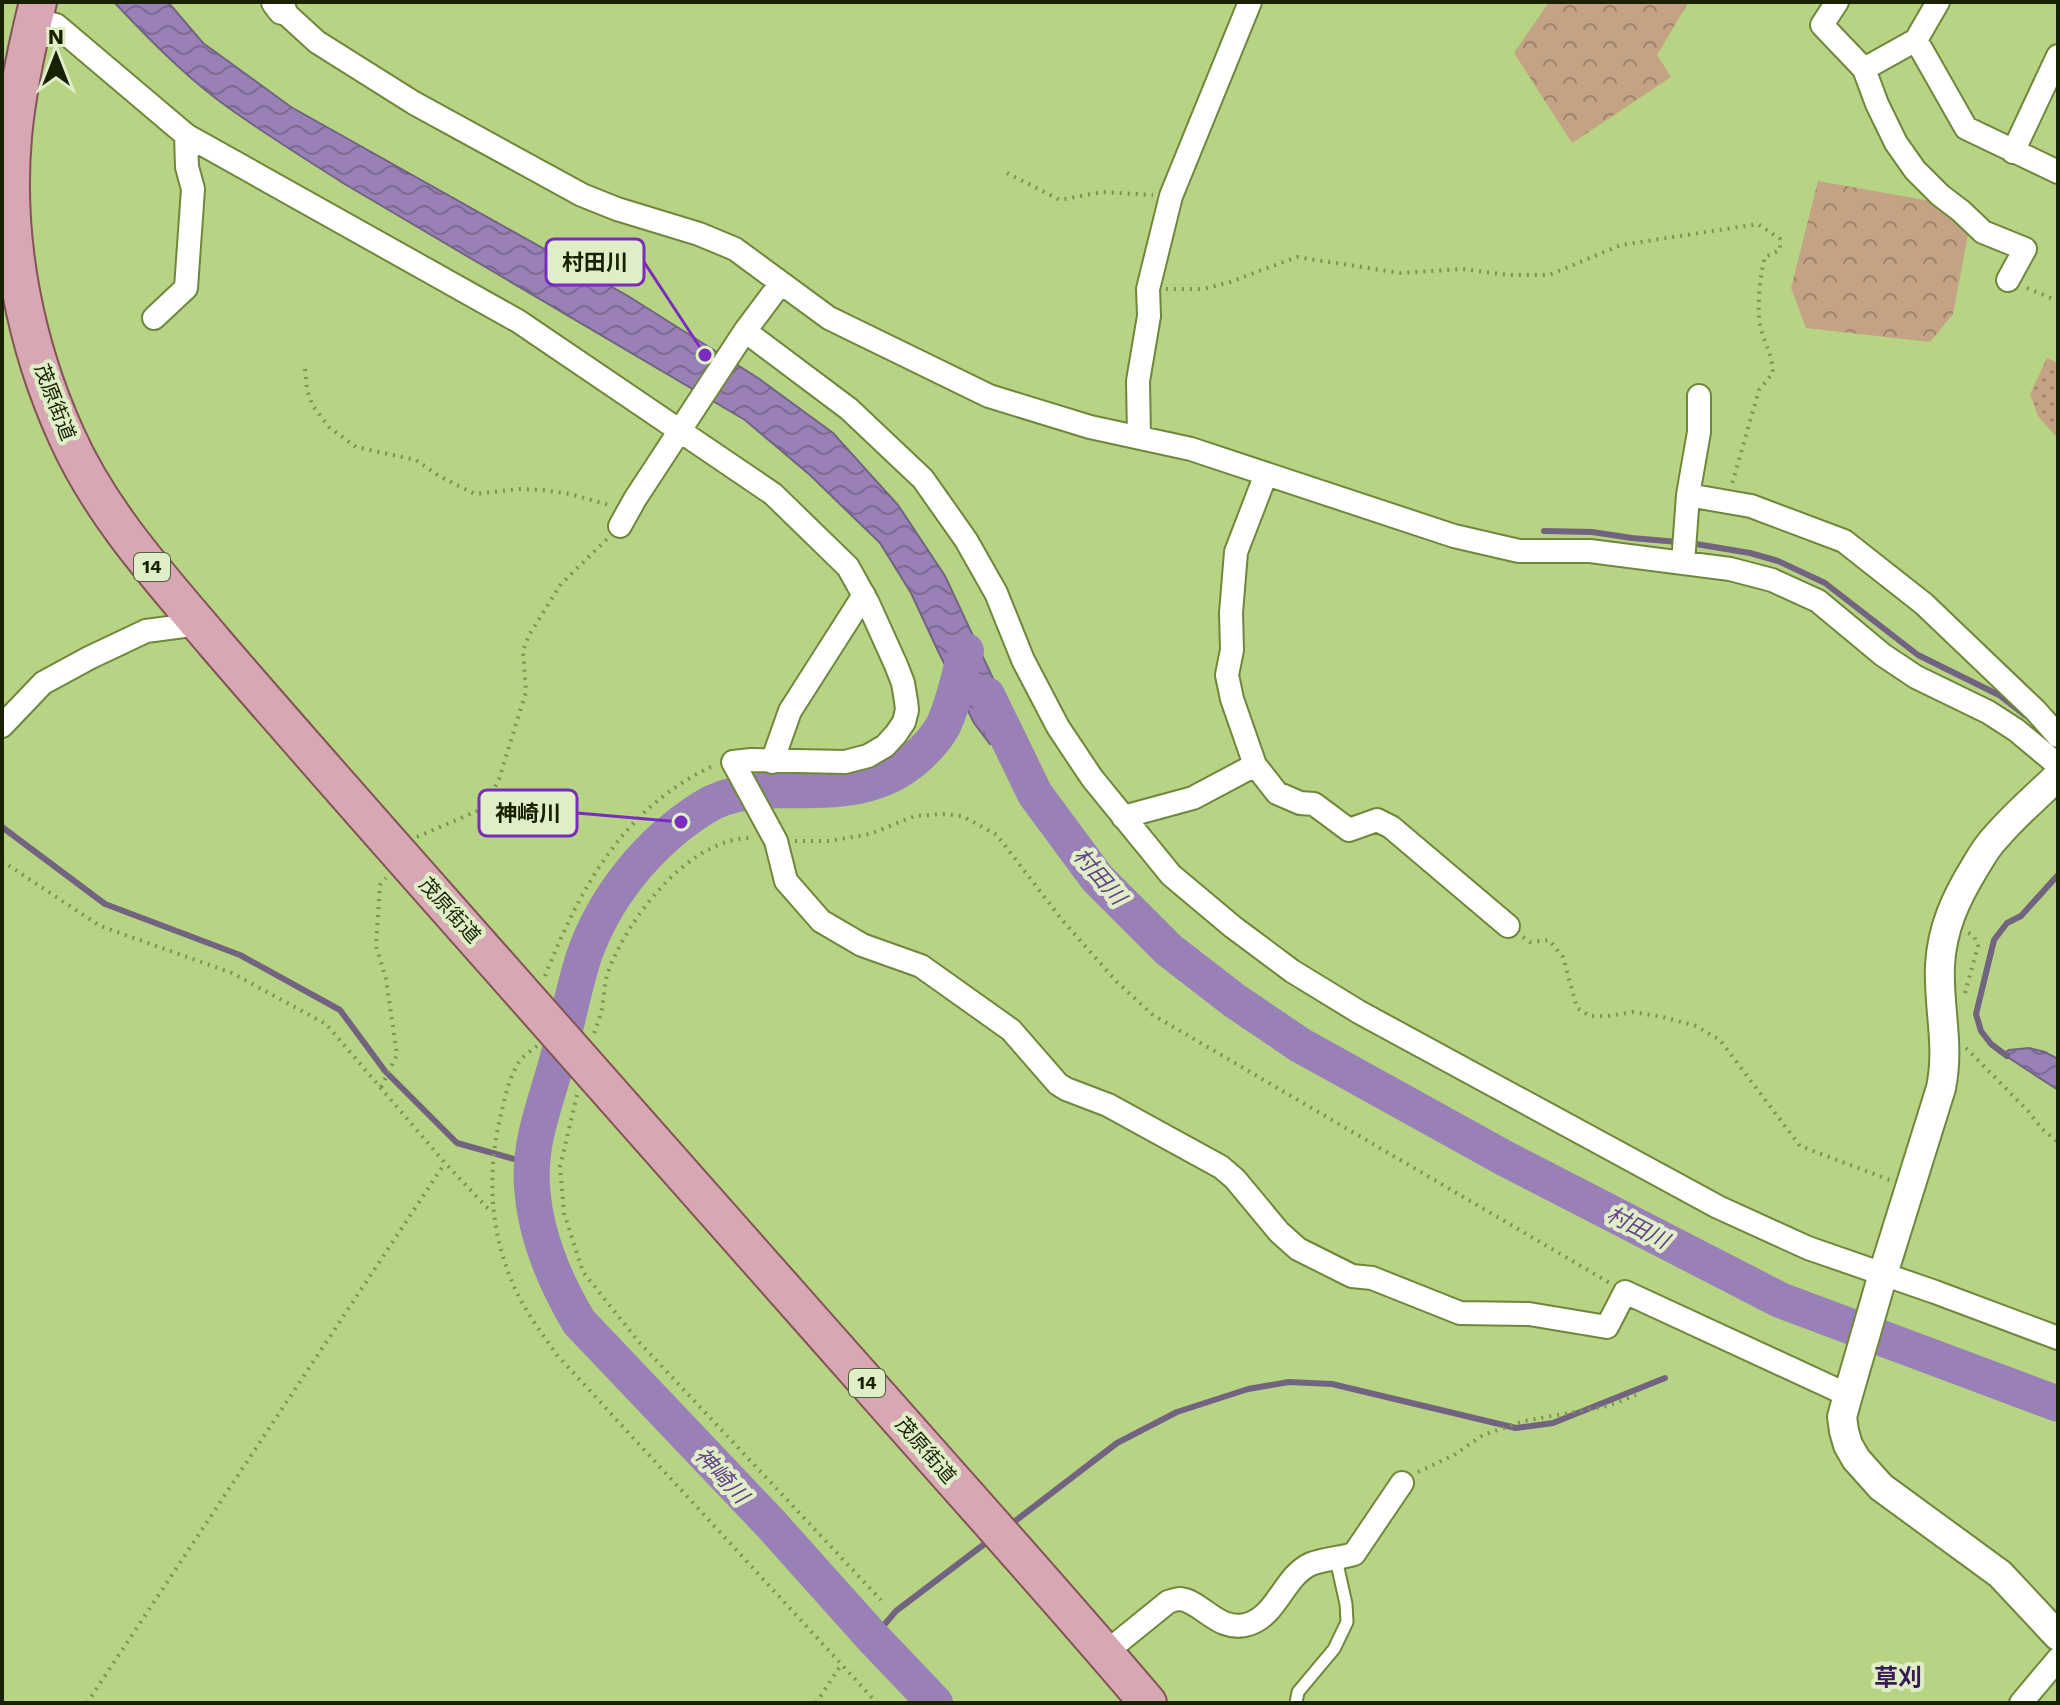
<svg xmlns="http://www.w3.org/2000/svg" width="2060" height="1705" viewBox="0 0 2060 1705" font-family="'Work Sans','Noto Sans JP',sans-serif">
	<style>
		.forest { fill: url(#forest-crowns) }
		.park { fill: url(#park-dots) }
		.water { fill: url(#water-waves); stroke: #726481; stroke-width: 2 }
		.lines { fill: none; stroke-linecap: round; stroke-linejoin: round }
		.stream { stroke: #726481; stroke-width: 6 }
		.river { stroke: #9981b7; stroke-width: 36 }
		.service-casing { stroke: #6f873a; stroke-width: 15 }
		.minor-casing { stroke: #6f873a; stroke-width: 26 }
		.tertiary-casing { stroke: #6f873a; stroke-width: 32 }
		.primary-casing { stroke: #835355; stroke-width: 40 }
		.path { stroke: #7c9154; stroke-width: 4; stroke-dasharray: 2 6; stroke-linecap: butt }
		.service { stroke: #fff; stroke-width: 11 }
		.minor { stroke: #fff; stroke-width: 22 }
		.tertiary { stroke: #fff; stroke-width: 28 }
		.primary { stroke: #d7a8b3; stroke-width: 36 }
		.labels { text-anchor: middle; stroke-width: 8; stroke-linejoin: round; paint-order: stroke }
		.shield { fill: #dfeec7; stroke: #545e3d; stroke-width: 2 }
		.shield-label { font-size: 18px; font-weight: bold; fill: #182102 }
		.street-label { font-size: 20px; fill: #182102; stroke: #dfeec7 }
		.water-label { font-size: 22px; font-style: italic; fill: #634387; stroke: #dfeec7 }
		.quarter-label { font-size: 24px; font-weight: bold; fill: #381b54; stroke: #dfeec7 }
		.leader { fill: none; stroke: #7b2cbf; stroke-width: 3 }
		.callout-dot { fill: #7b2cbf; stroke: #dfeec7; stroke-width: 3 }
		.callout { fill: #dfeec7; stroke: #7b2cbf; stroke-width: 3 }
		.callout-label { font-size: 22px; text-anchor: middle; font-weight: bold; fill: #182102 }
	</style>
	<defs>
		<pattern id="forest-crowns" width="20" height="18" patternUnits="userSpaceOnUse" patternTransform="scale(2)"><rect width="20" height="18" fill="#c4a385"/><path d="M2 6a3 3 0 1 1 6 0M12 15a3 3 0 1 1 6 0" fill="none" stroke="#9e846b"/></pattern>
		<pattern id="park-dots" width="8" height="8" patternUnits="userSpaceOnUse" patternTransform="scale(2)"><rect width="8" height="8" fill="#c4a385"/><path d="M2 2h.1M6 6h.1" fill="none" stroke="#9e846b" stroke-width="1.8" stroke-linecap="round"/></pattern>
		<pattern id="water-waves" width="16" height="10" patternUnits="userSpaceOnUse" patternTransform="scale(2)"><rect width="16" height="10" fill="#9981b7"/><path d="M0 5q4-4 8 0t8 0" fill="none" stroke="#7c6993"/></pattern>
	</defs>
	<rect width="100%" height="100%" fill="#b7d384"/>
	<path class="forest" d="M 1549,2 L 1688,3 L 1657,55 L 1671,77 L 1572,143 L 1514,53 Z
		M 1818,181 L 1942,203 L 1968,235 L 1953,314 L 1930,342 L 1806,328 L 1791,288 Z"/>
	<path class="park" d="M 2047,358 L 2058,363 L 2058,439 L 2038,416 L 2030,394 Z"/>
	<path class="water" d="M 114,2 L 168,2 L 203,43 L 291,107 L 628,296 L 758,378 L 833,433 L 898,505 L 945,576 L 1020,736 L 990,744 L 974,723 L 939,653 L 911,593 L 880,543 L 810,475 L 745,420 L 343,183 C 301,156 258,130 218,100 C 180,71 147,37 114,2 Z
		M 2029,1048 L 2045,1052 L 2058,1059 L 2058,1090 L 2003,1054 L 2009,1050 Z"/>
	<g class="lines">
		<path class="stream" d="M 1544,531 L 1592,532 L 1632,538 L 1678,542
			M 1690,543 L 1750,553 L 1778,561 L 1825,583 L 1918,655 L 1999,695 L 2026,716
			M 2,827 L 105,904 L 240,955 L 340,1010 L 385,1071 L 457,1143 L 532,1164
			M 2007,1056 L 1991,1044 L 1981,1031 L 1976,1014 L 1994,940 L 2007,923 L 2021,916 L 2058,875
			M 1010,1525 L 1117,1443 L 1177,1412 L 1248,1389 L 1289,1382 L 1332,1384 L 1516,1428 L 1553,1423 L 1665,1378
			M 873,1638 L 896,1611 L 991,1539"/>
		<path class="river" d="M 987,695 L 1035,794 L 1097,878 L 1169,950 L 1235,1001 L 1300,1045 L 1506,1159 L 1780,1300 L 2058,1404
			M 935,1703 L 873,1638 L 770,1523 L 579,1322 C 554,1280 535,1235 532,1186 C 529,1144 544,1107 555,1068 C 566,1031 572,993 584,956 C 605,896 649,842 703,808 C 730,790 765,790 797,790 C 840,791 882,788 916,758 C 926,749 936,739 943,726 C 954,703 959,676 966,651"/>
		<defs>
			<path id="service" d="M 1296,1703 L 1298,1692 L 1334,1649 L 1347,1622 L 1346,1604 L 1336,1559"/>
			<path id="minor" d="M 1837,2 L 1822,25 L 1864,69 L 1877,104 L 1896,143 L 1915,170 L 1940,195 L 1961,211 L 1983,232 L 2025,249 L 2008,280
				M 282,10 L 317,42 L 414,103 L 582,195 L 617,209 L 699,234 L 735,249 L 829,318 L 989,396 L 1090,427 L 1191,449 L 1454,536 L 1519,551 L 1590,551 L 1730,569 L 1772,580 L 1818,601 L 1883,655 L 1916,677 L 1988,712 L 2016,730 L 2058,765
				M 34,19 L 56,25 L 186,135 L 518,321 L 773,494 L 848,567 L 868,603 L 896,665 L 903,683 L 906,701 L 907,710 L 904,722 L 896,734 L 885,746 L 868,756 L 845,762 L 751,760 L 733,762 L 776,841 L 786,881 L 821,921 L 862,945 L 921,966 L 1011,1030 L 1058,1084 L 1066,1089 L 1108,1105 L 1221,1167 L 1235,1179 L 1279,1232 L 1298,1249 L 1352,1276 L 1372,1278 L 1460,1313 L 1529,1314 L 1607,1327 L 1625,1292 L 1848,1395
				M 1916,40 L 1966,128 L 2058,172
				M 1864,69 L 1916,40 L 1938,2
				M 2013,152 L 2058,56
				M 154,318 L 186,288 L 193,189 L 187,167 L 186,135
				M 745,331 L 849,409 L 923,479 L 966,540 L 996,593 L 1023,660 L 1058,727 L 1092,778 L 1171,875 L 1233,927 L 1292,971 L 1359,1012 L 1718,1207 L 1808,1248 L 1935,1292 L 2058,1338
				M 1139,436 L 1138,381 L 1149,316 L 1148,289 L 1171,196 L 1250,2
				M 1266,474 L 1236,552 L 1231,613 L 1232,650 L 1227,675 L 1232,699 L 1255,765 L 1277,793 L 1300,803 L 1314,804 L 1349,830 L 1377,820 L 1391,827 L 1508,926
				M 1688,495 L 1699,432 L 1699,396
				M 620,526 L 635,499 L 745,331 L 781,283
				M 1683,563 L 1688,495 L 1751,506 L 1844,541 L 1924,604 L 2036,711 L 2058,736
				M 2,726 L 43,683 L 89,658 L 146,631 L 199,624
				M 772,762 L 790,711 L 864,595
				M 1123,817 L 1193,798 L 1255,765
				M 1105,1653 L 1168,1602 C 1171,1601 1177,1599 1180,1599 C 1202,1601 1219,1634 1249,1624 C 1278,1614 1284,1576 1311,1564 C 1324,1559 1341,1558 1354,1554 L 1402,1483
				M 2021,1703 L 2058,1659"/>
			<path id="tertiary" d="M 276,2 L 282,10
				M 2058,776 C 2037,796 2015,815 1996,837 C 1987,846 1981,857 1975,867 C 1956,898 1942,928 1940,965 C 1938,1009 1950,1043 1941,1088 L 1883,1274 L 1848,1395 L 1842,1417 L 1844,1431 L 1848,1445 L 1856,1459 L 1881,1487 L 2000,1574 L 2058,1636"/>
			<path id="primary" d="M 38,2 C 27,46 17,92 13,137 C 4,239 25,345 67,437 C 102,515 161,579 215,643 C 282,721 350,798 418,875 C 566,1041 713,1209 861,1376 C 957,1485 1054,1592 1148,1703"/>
		</defs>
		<use href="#service" class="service-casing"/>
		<use href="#minor" class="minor-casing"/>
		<use href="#tertiary" class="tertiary-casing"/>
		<use href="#primary" class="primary-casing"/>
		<path class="path" d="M 1007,173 L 1060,200 L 1102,192 L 1153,195
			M 2027,288 L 2058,301
			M 1166,289 L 1203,289 L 1230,282 L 1297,257 L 1400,273 L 1463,269 L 1508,275 L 1549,275 L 1621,245 L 1758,224 L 1780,239 L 1780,250 L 1765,257 C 1760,274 1756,313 1761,329 C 1766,347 1772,354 1773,373 L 1759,390 L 1732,484
			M 305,369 L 307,390 L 313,406 L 329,427 L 356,447 L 416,460 L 439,476 L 475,494 L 519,489 L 543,490 L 570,494 L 609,505
			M 417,837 L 477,811 L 491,795 L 499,779 L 526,692 L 523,651 L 529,635 L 561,584 L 608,538
			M 795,841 L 829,841 L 870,834 L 915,816 L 943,814 L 962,816 L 997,835 L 1062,920 L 1117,982 L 1153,1015 L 1610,1283
			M 2,861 L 100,926 L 232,973 L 326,1024 L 445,1163 L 492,1213
			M 1523,937 L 1530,942 L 1549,940 L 1563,957 L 1577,1008 L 1590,1016 L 1608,1016 L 1633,1012 L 1663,1017 L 1696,1026 L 1720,1040 L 1800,1146 L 1890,1180
			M 545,976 C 580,888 624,806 715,765
			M 1965,993 L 1978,946 L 1974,936 L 1967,932
			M 594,1033 C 597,1025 600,1017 602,1009 C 604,997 604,984 608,972 C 628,918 688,839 750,838
			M 537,1046 C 531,1051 523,1056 519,1062 C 509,1077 505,1098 501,1114 C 486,1176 490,1236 517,1293 C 528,1315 543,1335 557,1355 L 877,1703
			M 1966,1048 L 2028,1111 L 2042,1129 L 2058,1142
			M 381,1087 L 397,1055 L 386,979 L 376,946 L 380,885 L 386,878
			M 577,1095 L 560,1167 L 564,1213 L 583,1272 L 639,1342 L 881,1600
			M 1418,1472 L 1454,1455 L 1483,1435 L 1524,1421 L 1608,1406 L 1636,1395
			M 87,1703 L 445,1163
			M 816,1703 L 841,1665"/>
		<use href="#service" class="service"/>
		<use href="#minor" class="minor"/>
		<use href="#tertiary" class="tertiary"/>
		<use href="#primary" class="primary"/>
	</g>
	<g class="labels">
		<g class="shield">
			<rect x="134" y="553" width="36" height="28" rx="6"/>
			<rect x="849" y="1369" width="36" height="28" rx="6"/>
		</g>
		<g class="shield-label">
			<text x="152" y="573">14</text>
			<text x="867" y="1389">14</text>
		</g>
		<g class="street-label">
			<text transform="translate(55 402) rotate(69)" y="7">茂原街道</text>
			<text transform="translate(450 910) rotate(48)" y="7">茂原街道</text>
			<text transform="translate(926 1450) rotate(49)" y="7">茂原街道</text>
		</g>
		<g class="water-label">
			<text transform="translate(1100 876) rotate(49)" y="8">村田川</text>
			<text transform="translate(1638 1227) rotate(27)" y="8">村田川</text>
			<text transform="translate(722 1475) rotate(47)" y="8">神崎川</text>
		</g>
		<g class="quarter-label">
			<text x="1898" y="1686">草刈</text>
		</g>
	</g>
	<path class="leader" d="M705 355L644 262M681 822L577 813"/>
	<g class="callout-dot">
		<circle cx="705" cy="355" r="8"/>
		<circle cx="681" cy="822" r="8"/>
	</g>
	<g class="callout">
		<rect x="546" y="239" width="98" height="46" rx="8"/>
		<rect x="479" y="790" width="98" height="46" rx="8"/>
	</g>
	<g class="callout-label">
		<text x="595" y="270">村田川</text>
		<text x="528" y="821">神崎川</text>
	</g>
	<rect width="2060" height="1705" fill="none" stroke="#182102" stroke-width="8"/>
	<g transform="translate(56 56)" stroke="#dfeec7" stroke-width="6" paint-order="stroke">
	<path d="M0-6L14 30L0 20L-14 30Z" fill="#182102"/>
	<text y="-12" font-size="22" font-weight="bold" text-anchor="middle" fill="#182102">N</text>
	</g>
</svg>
